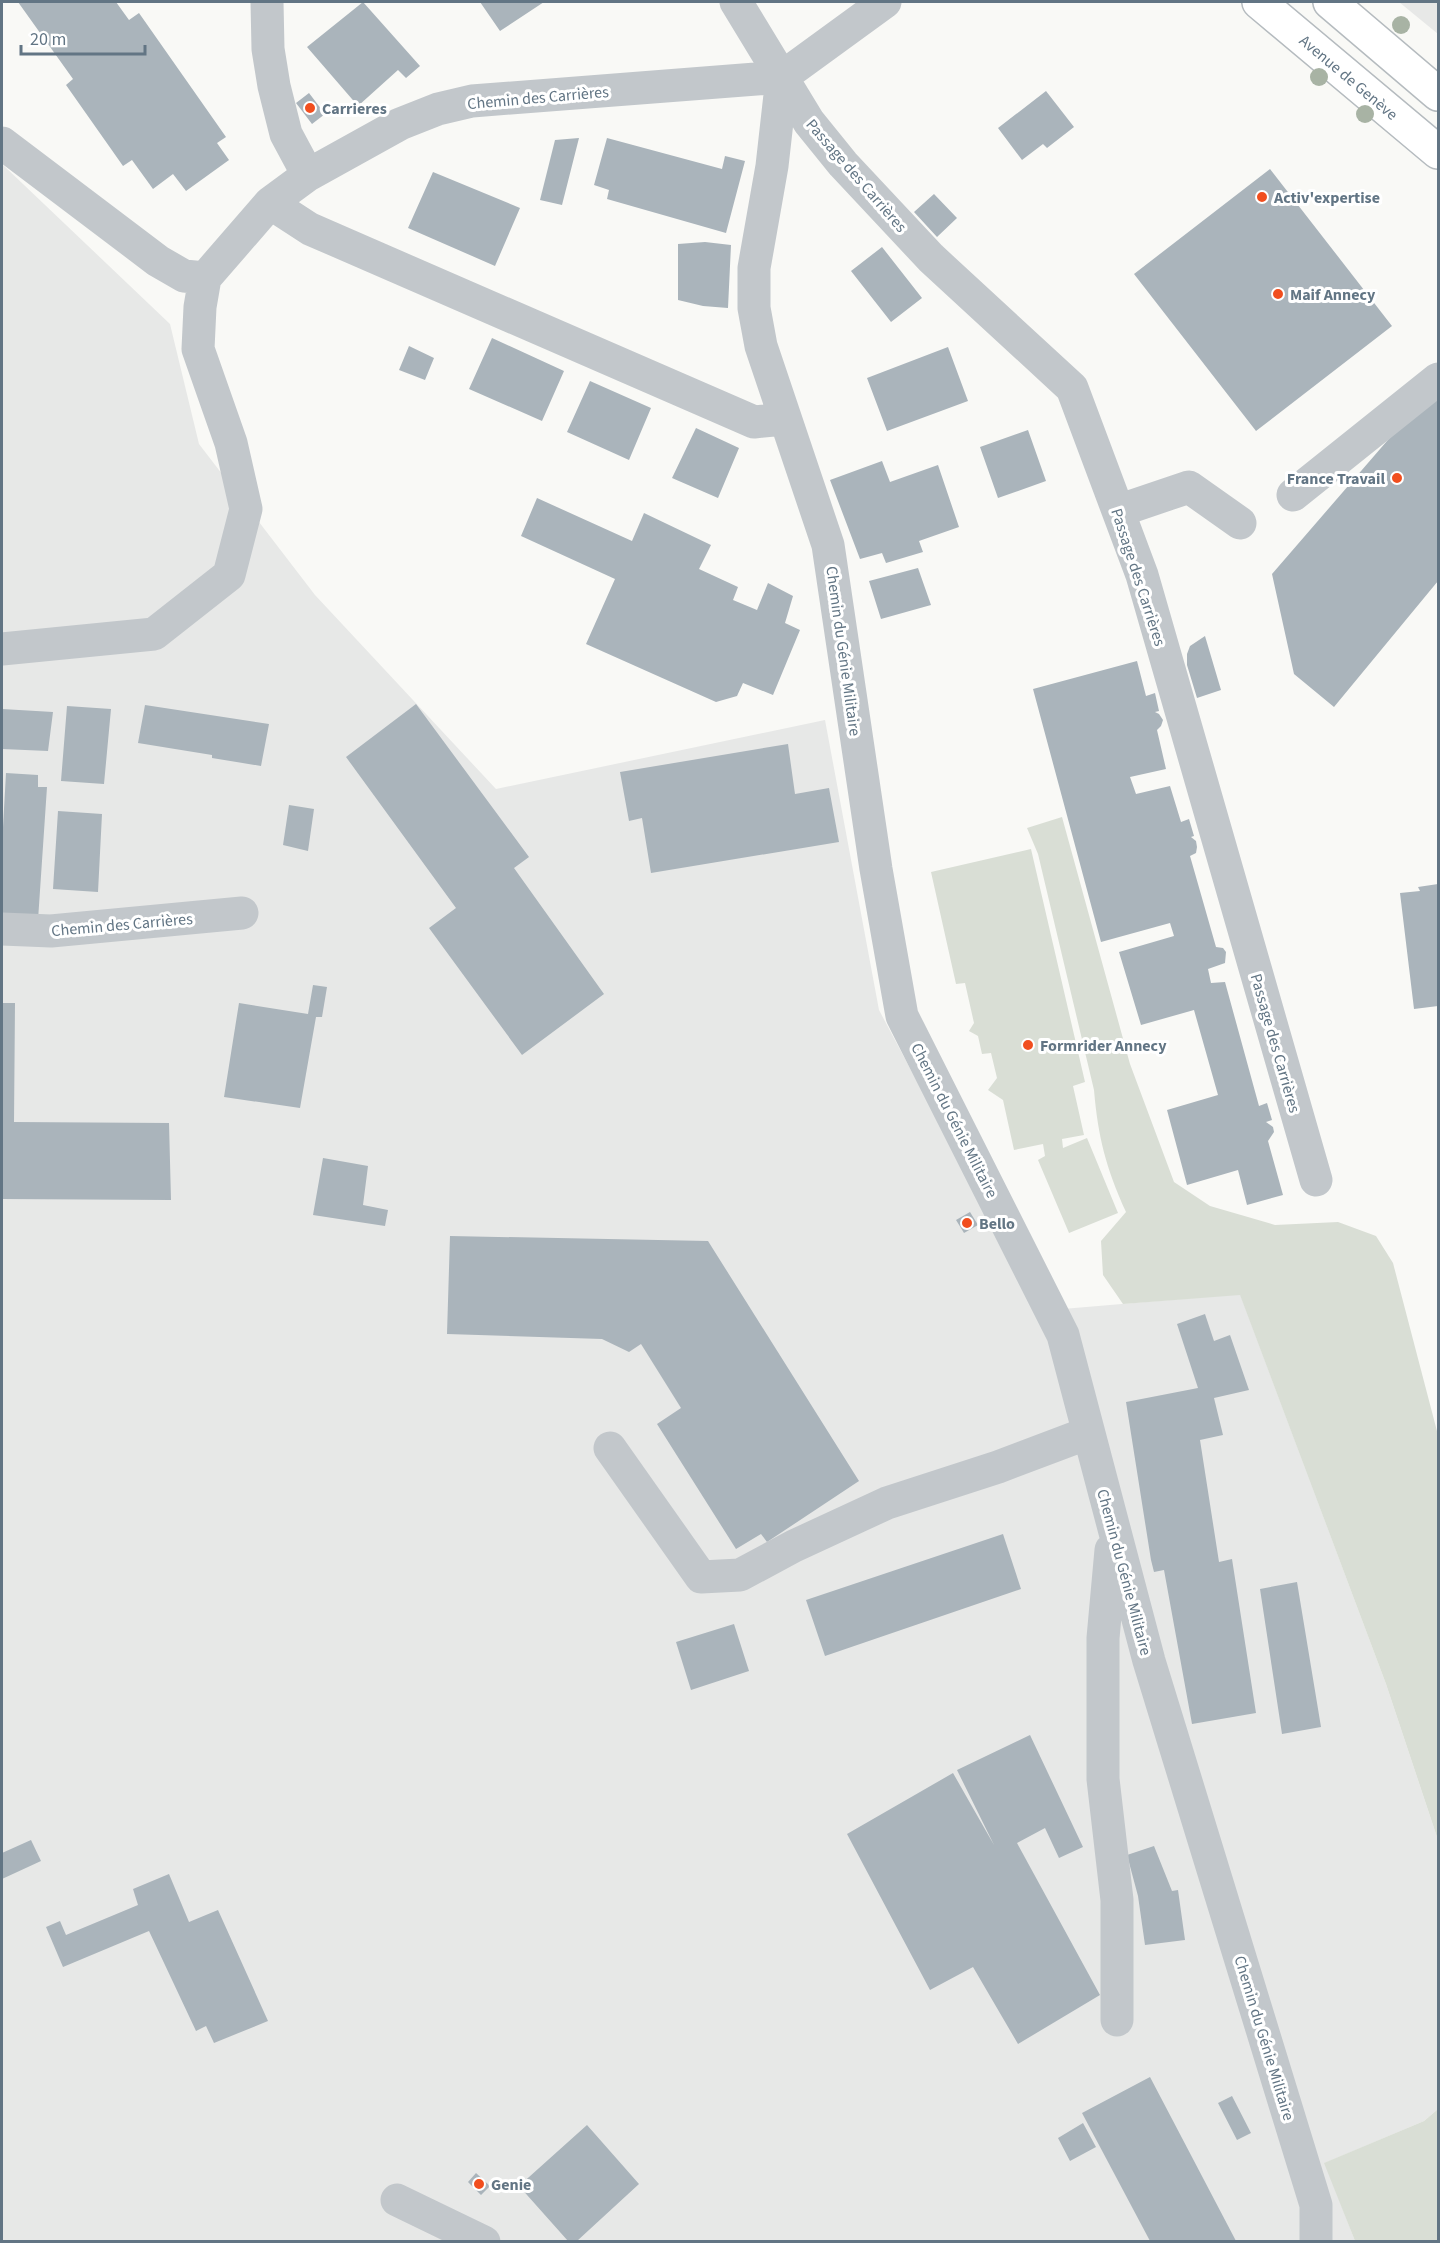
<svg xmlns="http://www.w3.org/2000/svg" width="1440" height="2243" viewBox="0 0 1440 2243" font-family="'Source Sans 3',sans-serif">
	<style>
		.built { fill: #e7e8e7 }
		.green { fill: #d9ded5 }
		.building { fill: #aab4bb }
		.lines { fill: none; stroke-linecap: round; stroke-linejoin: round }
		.major-casing { stroke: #b5bbbf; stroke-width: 36 }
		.minor { stroke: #c2c7cb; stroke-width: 33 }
		.major { stroke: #fff; stroke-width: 33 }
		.tree { fill: #a8b3a4 }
		.poi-dot { fill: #f14e1e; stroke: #fff; stroke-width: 2 }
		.labels { text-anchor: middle; stroke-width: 6; stroke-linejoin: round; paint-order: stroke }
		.street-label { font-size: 16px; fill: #627584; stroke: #fff }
		.poi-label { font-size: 16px; font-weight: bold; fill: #627584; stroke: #fff; text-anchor: start }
	</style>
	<rect width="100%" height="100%" fill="#f9f9f6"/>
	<path class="built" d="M 1399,2 L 1438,2 L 1438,34 Z
		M 2,164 L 170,324 L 199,444 L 315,595 L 496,789 L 825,720 L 879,1010 L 1039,1311 L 1240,1294 L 1386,1684 L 1438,1840 L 1438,2109 L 1424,2121 L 1325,2163 L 1355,2241 L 2,2241 Z"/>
	<path class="green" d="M 1062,817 L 1130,1064 L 1174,1182 L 1210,1206 L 1275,1225 L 1338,1222 L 1376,1236 L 1393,1263 L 1438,1435 L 1438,1840 L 1386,1684 L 1240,1295 L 1123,1304 L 1103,1275 L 1101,1241 L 1126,1212 C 1106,1168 1098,1137 1094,1090 L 1038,854 L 1027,828 Z
		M 1031,849 L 1085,1082 L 1073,1086 L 1084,1135 L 1062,1139 L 1063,1148 L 1087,1138 L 1118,1213 L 1069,1233 L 1038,1160 L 1045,1156 L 1043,1144 L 1014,1150 L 1003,1100 L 988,1090 L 997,1078 L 991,1053 L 982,1054 L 978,1036 L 969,1031 L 974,1023 L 965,983 L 956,984 L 931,872 Z
		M 1438,2109 L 1438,2241 L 1355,2241 L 1324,2163 L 1424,2121 Z"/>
	<path class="building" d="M 18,2 L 116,2 L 129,20 L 139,13 L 226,137 L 217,143 L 229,160 L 186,191 L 173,174 L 153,189 L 132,160 L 123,166 L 66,85 L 73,79 Z
		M 363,2 L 420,66 L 406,78 L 398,70 L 358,106 L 307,47 Z
		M 480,2 L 544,2 L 500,31 Z
		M 1046,91 L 1074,127 L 1047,148 L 1043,144 L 1022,160 L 998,128 Z
		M 309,93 L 325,114 L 312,124 L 296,103 Z
		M 579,138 L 562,205 L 540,200 L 555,140 Z
		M 607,138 L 722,169 L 725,156 L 745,161 L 726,233 L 607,199 L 609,190 L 594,185 Z
		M 1270,169 L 1392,326 L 1256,431 L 1134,274 Z
		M 433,172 L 520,208 L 495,266 L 408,228 Z
		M 934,194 L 957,218 L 937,237 L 914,212 Z
		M 705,242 L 731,245 L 728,308 L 703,306 L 678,300 L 678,244 Z
		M 882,247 L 922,298 L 891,322 L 851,271 Z
		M 492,338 L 564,371 L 542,421 L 469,389 Z
		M 409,346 L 434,358 L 425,380 L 399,370 Z
		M 948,347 L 968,401 L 887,431 L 867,378 Z
		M 590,381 L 651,408 L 629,460 L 567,432 Z
		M 1438,382 L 1438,581 L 1334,707 L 1294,674 L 1272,574 Z
		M 696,428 L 739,448 L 718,498 L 672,478 Z
		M 1028,430 L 1046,481 L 998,498 L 980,447 Z
		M 882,461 L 890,482 L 938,465 L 959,527 L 919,541 L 923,552 L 886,563 L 882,553 L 860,559 L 830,480 Z
		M 537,498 L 632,541 L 644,513 L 711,545 L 699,569 L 738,587 L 733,600 L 757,610 L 768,583 L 793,596 L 785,623 L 800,630 L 773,695 L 743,683 L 737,696 L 716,702 L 586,644 L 615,579 L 521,536 Z
		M 918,568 L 931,605 L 881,619 L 869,581 Z
		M 1205,636 L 1221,690 L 1197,698 L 1187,665 L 1187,654 L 1190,646 Z
		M 1137,661 L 1146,696 L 1155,693 L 1159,711 L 1155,712 L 1159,714 L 1163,720 L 1161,726 L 1157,730 L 1166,769 L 1130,777 L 1136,794 L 1170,786 L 1181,822 L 1189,819 L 1194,836 L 1191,837 L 1196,841 L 1197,847 L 1196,853 L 1190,856 L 1216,947 L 1223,948 L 1226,952 L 1225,963 L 1208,969 L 1211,983 L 1225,982 L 1259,1106 L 1267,1103 L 1272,1120 L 1266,1122 L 1273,1127 L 1274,1132 L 1268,1141 L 1283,1195 L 1247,1205 L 1238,1170 L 1187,1185 L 1167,1110 L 1218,1095 L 1194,1010 L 1141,1025 L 1119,952 L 1174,936 L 1170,923 L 1101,942 L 1033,689 Z
		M 416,704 L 529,857 L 514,868 L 604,994 L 522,1055 L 429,928 L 456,908 L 346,757 Z
		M 145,705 L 269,724 L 261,766 L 212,758 L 212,755 L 138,743 Z
		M 67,706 L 111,709 L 104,784 L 61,781 Z
		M 2,709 L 53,712 L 48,751 L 2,749 Z
		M 788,744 L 795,794 L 829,788 L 839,842 L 651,873 L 642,818 L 629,821 L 620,772 Z
		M 6,773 L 38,775 L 38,787 L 47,787 L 38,920 L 2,919 L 2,845 Z
		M 289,805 L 314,809 L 308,851 L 283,845 Z
		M 58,811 L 102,814 L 98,892 L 53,889 Z
		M 1438,884 L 1438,1006 L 1414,1009 L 1400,893 L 1420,891 L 1418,887 Z
		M 313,985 L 327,987 L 322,1017 L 316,1017 L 300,1108 L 224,1097 L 239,1003 L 308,1014 Z
		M 2,1003 L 15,1003 L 14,1122 L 169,1123 L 171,1200 L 2,1199 Z
		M 323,1158 L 368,1166 L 363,1205 L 388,1210 L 385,1226 L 313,1215 Z
		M 970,1212 L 978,1225 L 964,1233 L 956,1220 Z
		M 450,1236 L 708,1241 L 859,1481 L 767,1542 L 761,1534 L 736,1549 L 657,1424 L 681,1408 L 641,1344 L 629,1352 L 602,1339 L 447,1334 Z
		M 1205,1314 L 1214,1341 L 1230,1335 L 1249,1390 L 1214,1398 L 1223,1435 L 1200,1440 L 1219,1562 L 1232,1559 L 1256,1713 L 1192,1724 L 1164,1570 L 1154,1572 L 1151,1560 L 1126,1402 L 1198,1388 L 1177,1324 Z
		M 1003,1534 L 1021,1589 L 825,1656 L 806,1600 Z
		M 1297,1582 L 1321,1727 L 1282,1734 L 1260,1589 Z
		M 734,1624 L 749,1671 L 691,1690 L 676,1642 Z
		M 1030,1735 L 1083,1847 L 1059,1858 L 1045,1828 L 1017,1843 L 1100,1995 L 1018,2044 L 973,1967 L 930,1990 L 847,1834 L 953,1773 L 994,1845 L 957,1770 Z
		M 31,1840 L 41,1861 L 2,1879 L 2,1853 Z
		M 1154,1846 L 1172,1891 L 1178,1890 L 1185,1940 L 1145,1945 L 1138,1896 L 1127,1855 Z
		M 169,1874 L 189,1922 L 218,1910 L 268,2021 L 214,2043 L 206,2026 L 196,2031 L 149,1931 L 63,1967 L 46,1927 L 60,1921 L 66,1935 L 138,1905 L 133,1889 Z
		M 1150,2077 L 1236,2241 L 1150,2241 L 1082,2113 Z
		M 1232,2096 L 1251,2133 L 1237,2140 L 1218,2103 Z
		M 1083,2123 L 1096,2147 L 1070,2161 L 1058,2138 Z
		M 587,2125 L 639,2184 L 577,2241 L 568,2241 L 519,2186 Z
		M 476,2173 L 490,2186 L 481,2195 L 468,2182 Z"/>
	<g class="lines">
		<defs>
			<path id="major" d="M 1259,2 L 1438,152
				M 1330,2 L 1438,94"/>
		</defs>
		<use href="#major" class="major-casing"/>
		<path class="minor" d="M 267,2 L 268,49 L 274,86 L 286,134 L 308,175
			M 736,2 L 809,122 L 843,164 L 931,258 L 1072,388 L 1142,575 L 1316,1180
			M 782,77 L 772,166 L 754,268 L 754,308 L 761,346 L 828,545 L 876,869 L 902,1016 L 1063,1335 L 1149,1661 L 1316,2205 L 1316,2242
			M 2,143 L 158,261 L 184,276 L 205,278
			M 270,203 L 310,229 L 754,422 L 784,419
			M 1293,495 L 1438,379
			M 1118,511 L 1189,487 L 1240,523
			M 2,649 L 154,634 L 229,575 L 246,509 L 231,443 L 198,349 L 200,307 L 205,278 L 270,203 L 308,175 L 400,124 L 438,109 L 472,101 L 782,77 L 885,2
			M 2,929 L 51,931 L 242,913
			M 610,1448 L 701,1577 L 740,1575 L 794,1546 L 887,1503 L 998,1467 L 1088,1433
			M 1111,1550 L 1103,1638 L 1103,1779 L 1117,1900 L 1117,2020
			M 397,2200 L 484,2242"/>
		<use href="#major" class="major"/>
	</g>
	<g class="tree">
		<circle cx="1401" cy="25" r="9"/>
		<circle cx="1319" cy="77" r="9"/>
		<circle cx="1365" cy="114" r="9"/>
	</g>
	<g class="poi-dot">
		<circle cx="310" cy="108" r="6"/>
		<circle cx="1262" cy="197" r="6"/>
		<circle cx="1278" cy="294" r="6"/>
		<circle cx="1397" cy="478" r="6"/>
		<circle cx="1028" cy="1045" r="6"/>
		<circle cx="967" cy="1223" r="6"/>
		<circle cx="479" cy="2184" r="6"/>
	</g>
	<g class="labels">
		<g class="street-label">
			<text transform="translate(1349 77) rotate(40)" y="6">Avenue de Genève</text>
			<text transform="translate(538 97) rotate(-5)" y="6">Chemin des Carrières</text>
			<text transform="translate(857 175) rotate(49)" y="6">Passage des Carrières</text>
			<text transform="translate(1139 577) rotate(72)" y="6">Passage des Carrières</text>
			<text transform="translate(844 651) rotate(82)" y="6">Chemin du Génie Militaire</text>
			<text transform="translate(122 924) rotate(-5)" y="6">Chemin des Carrières</text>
			<text transform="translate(1276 1043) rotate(74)" y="6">Passage des Carrières</text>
			<text transform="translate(955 1120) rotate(63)" y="6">Chemin du Génie Militaire</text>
			<text transform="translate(1125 1572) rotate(75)" y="6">Chemin du Génie Militaire</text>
			<text transform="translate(1265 2038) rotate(73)" y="6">Chemin du Génie Militaire</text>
		</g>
		<g class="poi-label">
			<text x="322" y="114">Carrieres</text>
			<text x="1274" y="203">Activ'expertise</text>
			<text x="1290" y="300">Maif Annecy</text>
			<text x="1385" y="484" text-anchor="end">France Travail</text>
			<text x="1040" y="1051">Formrider Annecy</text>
			<text x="979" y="1229">Bello</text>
			<text x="491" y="2190">Genie</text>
		</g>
	</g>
	<rect width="1440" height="2243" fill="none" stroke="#627584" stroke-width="6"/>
	<path d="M21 45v9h124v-9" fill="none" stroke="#627584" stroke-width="3"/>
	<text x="30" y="45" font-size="18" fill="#627584" stroke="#ffffff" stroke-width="4.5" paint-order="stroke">20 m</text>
</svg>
